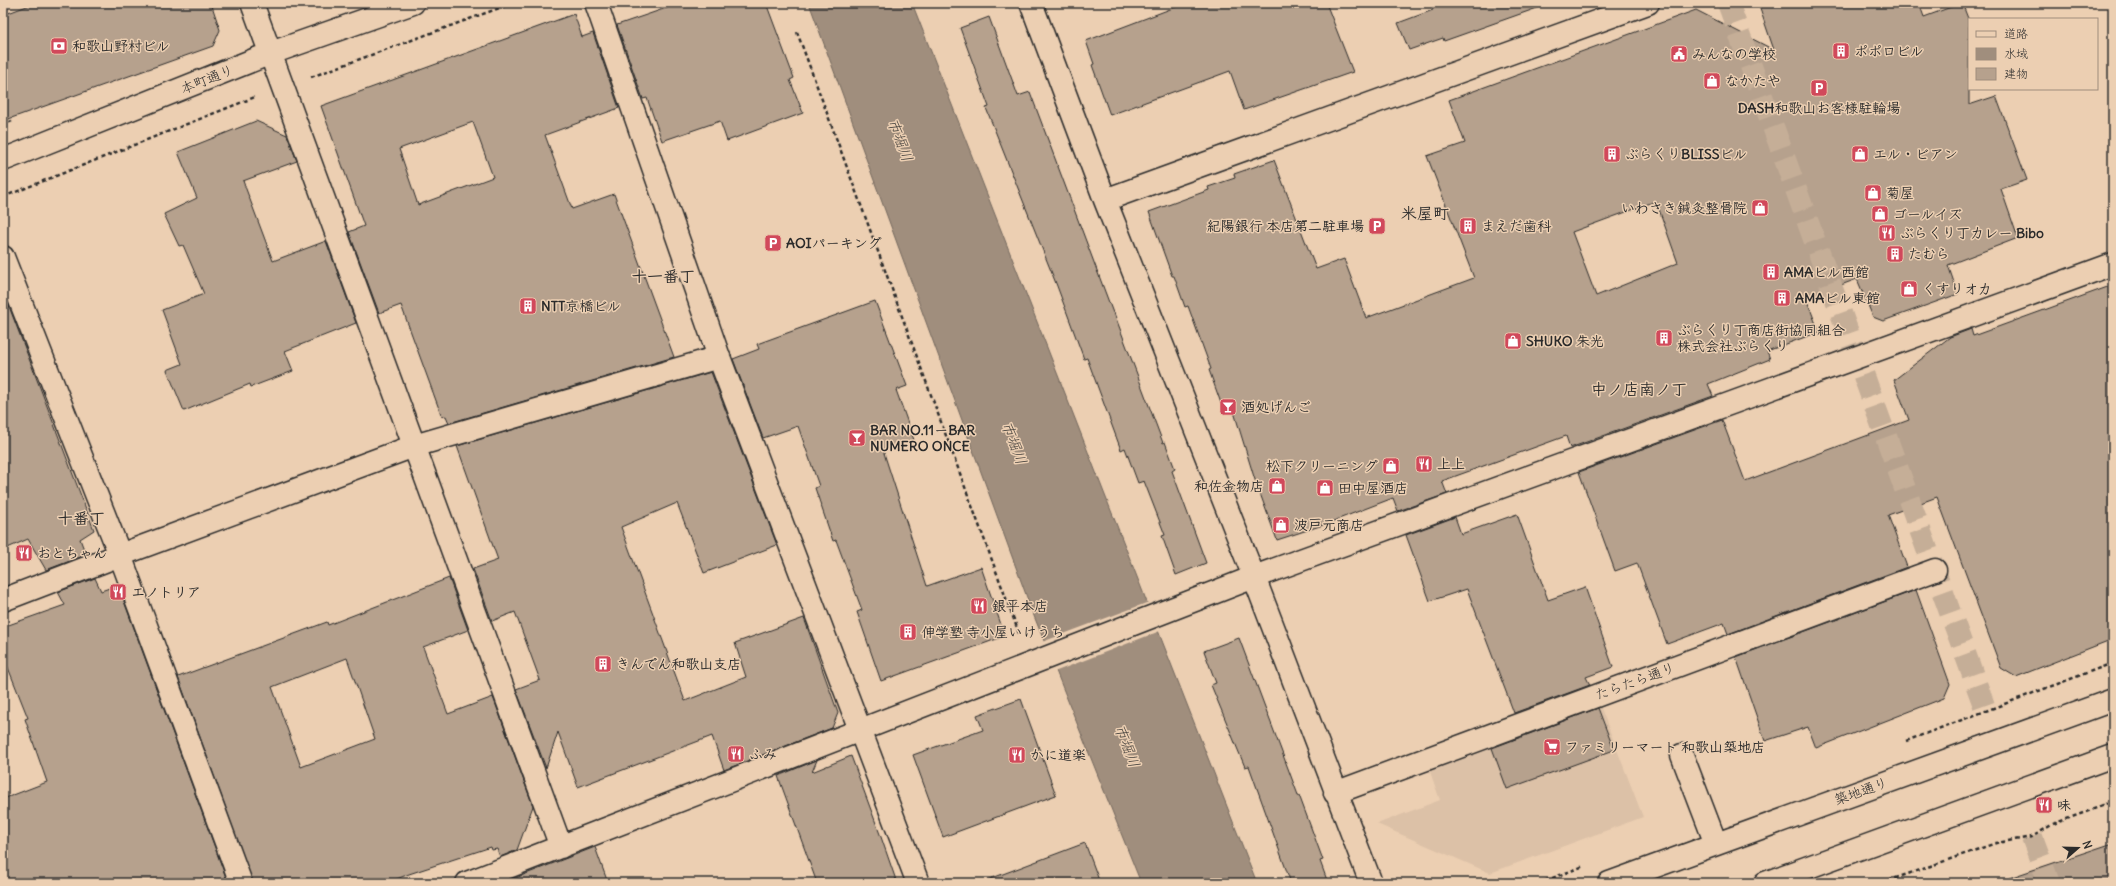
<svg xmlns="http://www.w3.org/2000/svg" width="2116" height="886" viewBox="0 0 2116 886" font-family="Delius,'Klee One',sans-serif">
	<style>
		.built { fill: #dcc1a7 }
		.water { fill: #a08e7d; stroke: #71665c }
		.pier { fill: #eccfb2 }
		.building { fill: #b6a18d; stroke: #2b2b2b; fill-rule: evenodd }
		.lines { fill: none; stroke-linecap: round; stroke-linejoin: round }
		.minor-tunnel { stroke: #c5ae97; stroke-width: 22; stroke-dasharray: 22 11; stroke-linecap: butt }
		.minor-casing { stroke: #2b2b2b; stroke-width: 25 }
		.path { stroke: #2b2b2b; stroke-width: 2.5; stroke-dasharray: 4 3; stroke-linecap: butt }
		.minor { stroke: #eccfb2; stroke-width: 22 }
		.labels { text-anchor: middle; stroke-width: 3; stroke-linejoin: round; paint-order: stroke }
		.poi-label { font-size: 14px; font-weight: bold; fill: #2b2b2b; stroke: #eccfb2; text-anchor: start }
		.street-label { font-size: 14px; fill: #2b2b2b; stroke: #eccfb2 }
		.water-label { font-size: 15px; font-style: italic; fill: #423f3b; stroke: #eccfb2 }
		.quarter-label { font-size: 16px; font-weight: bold; fill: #2b2b2b; stroke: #eccfb2 }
	</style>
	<rect width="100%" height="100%" fill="#eccfb2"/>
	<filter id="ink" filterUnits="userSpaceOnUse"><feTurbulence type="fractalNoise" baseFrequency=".025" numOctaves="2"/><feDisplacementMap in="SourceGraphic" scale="8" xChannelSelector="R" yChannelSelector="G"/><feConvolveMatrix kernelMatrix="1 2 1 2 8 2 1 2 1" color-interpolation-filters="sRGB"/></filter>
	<g filter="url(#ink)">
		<path class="built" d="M 1599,703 L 1643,817 L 1490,873 L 1377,824 L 1440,800 L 1428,766 Z"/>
		<path class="water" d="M 809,3 L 912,3 L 1257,883 L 1141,883 L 1032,611 Z"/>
		<path class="pier" d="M 1149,602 L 1160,631 L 1054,672 L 1042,642 Z"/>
		<path class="building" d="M 35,3 L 211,3 L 220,30 L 213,46 L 3,121 L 3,15 Z
			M 681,3 L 766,3 L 794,78 L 790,80 L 803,113 L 727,141 L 720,121 L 662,141 L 647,98 L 643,99 L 617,25 Z
			M 1186,3 L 1326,3 L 1353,72 L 1244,110 L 1230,71 L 1110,115 L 1092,65 L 1094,64 L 1086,41 Z
			M 1431,3 L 1539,3 L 1540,7 L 1444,41 L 1443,38 L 1409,50 L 1398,23 L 1433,10 Z
			M 1758,3 L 1919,3 L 1924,17 L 1962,3 L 1969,21 L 1969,105 L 1996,96 L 2027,180 L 2001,189 L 2018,238 L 1948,265 L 1958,294 L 1883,321 L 1873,317 L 1857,279 L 1806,298 L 1819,332 L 1767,351 L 1770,359 L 1708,384 L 1713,396 L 1570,448 L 1566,436 L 1442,481 L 1447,494 L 1398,511 L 1393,498 L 1323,525 L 1277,540 L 1254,477 L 1231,402 L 1222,406 L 1209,370 L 1211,369 L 1188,306 L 1185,307 L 1174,276 L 1172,276 L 1149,212 L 1209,190 L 1208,187 L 1235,178 L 1234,174 L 1274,160 L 1316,269 L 1344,259 L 1366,318 L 1474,278 L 1427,156 L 1465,143 L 1449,100 L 1696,10 L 1774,50 ZM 1656,201 L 1678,263 L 1596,296 L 1572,232 Z
			M 574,14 L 582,37 L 593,33 L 619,108 L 545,135 L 572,209 L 614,194 L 674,357 L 449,423 L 446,416 L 442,417 L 401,305 L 379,313 L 349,232 L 364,226 L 321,106 ZM 473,122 L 493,177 L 418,205 L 399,149 Z
			M 989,17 L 1018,96 L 1030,92 L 1113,313 L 1114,313 L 1163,443 L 1165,442 L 1175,469 L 1172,471 L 1206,563 L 1176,575 L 1162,536 L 1165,535 L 1144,481 L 1138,483 L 1125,448 L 1121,450 L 1087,358 L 1084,359 L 1057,286 L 986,108 L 989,107 L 960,28 Z
			M 256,121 L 287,135 L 297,161 L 243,181 L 273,261 L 326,241 L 356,323 L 285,351 L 293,371 L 251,387 L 250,384 L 184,411 L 167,370 L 182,364 L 162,310 L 204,294 L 183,245 L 179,246 L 164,214 L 197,198 L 178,152 Z
			M 2113,285 L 2113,639 L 2016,677 L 2001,668 L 1937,497 L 1888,515 L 1907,567 L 1728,634 L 1724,623 L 1667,644 L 1637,563 L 1615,571 L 1579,472 L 1722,420 L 1745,481 L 1909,420 L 1894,380 L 1950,337 L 1971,329 L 1973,336 Z
			M 3,296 L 5,296 L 28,356 L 94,530 L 80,539 L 86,555 L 46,570 L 28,539 L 3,550 Z
			M 875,301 L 907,386 L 896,390 L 914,440 L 883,450 L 927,586 L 981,567 L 1005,636 L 881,681 L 857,612 L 862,610 L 836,540 L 833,541 L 815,488 L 819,486 L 798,426 L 763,438 L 733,359 L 759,349 L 757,344 Z
			M 711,372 L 777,545 L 704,573 L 677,503 L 621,527 L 685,701 L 746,677 L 735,643 L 804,618 L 838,713 L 832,728 L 724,770 L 712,736 L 578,787 L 558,732 L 546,768 L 516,689 L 540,680 L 515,612 L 492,621 L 473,569 L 498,560 L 457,446 Z
			M 1517,514 L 1548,600 L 1585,587 L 1613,667 L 1586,677 L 1590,685 L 1514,713 L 1467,589 L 1430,601 L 1406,535 L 1455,517 L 1461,534 Z
			M 95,578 L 101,591 L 118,585 L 228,883 L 3,883 L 3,799 L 47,782 L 25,719 L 28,718 L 3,655 L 3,627 L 65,605 L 58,592 Z
			M 449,578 L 468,630 L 423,647 L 448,714 L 493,697 L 533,806 L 517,850 L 500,857 L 497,849 L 492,850 L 491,847 L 409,874 L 387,883 L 253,883 L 178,677 L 327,622 L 328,625 ZM 347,658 L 375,739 L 301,767 L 272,687 Z
			M 1916,590 L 1950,684 L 1944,698 L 1816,748 L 1808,727 L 1765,741 L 1736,657 Z
			M 1239,638 L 1298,795 L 1299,795 L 1323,860 L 1320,861 L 1328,883 L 1291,883 L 1249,766 L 1245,767 L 1211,685 L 1216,683 L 1204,651 Z
			M 1021,699 L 1056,795 L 943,837 L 913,755 L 983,730 L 977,715 Z
			M 1598,708 L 1614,750 L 1507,789 L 1492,748 Z
			M 851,756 L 881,837 L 897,883 L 817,883 L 778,776 L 817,760 L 812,772 Z
			M 1085,843 L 1100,883 L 988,883 L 987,880 Z
			M 2113,843 L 2113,883 L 2010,883 L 2009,878 Z
			M 595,847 L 608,883 L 508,883 L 508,881 Z"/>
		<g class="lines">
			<path class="minor-tunnel" d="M 1728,3 L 1986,711
				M 2032,837 L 2049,883"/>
			<defs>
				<path id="minor" d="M 252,3 L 561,847
					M 596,3 L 719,357 L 918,883
					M 1031,3 L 1105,200 L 1254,577 L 1371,883
					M 3,160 L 271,53 L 413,3
					M 1105,200 L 1648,3
					M 3,257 L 120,555 L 241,883
					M 3,600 L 120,555 L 414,446 L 719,357
					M 1682,755 L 1716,844
					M 1335,793 L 1935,570
					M 467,883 L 1254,577 L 2113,264
					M 1609,883 L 2113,700
					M 1765,883 L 2113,756"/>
			</defs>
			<use href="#minor" class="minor-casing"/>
			<path class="path" d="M 797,32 L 1020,636
				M 311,77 L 513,3
				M 3,125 L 12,121
				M 3,197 L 255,97
				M 1906,741 L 2113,663
				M 1539,883 L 1584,866
				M 1882,883 L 1996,843 L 2032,837 L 2053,824 L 2113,802"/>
			<use href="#minor" class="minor"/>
		</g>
	</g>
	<defs>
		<symbol id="bank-square" viewBox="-11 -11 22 22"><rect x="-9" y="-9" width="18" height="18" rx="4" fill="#d1495b" stroke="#eccfb2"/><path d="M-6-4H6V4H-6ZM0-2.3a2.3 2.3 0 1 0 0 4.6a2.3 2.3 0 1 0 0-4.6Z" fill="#fff"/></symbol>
		<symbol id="building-square" viewBox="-11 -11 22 22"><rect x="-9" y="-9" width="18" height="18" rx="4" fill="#d1495b" stroke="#eccfb2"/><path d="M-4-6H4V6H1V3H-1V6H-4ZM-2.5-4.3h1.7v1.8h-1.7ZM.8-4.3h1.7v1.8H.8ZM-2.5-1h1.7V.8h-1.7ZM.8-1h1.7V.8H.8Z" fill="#fff"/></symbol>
		<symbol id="civic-square" viewBox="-11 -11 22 22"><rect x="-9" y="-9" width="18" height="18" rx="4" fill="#d1495b" stroke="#eccfb2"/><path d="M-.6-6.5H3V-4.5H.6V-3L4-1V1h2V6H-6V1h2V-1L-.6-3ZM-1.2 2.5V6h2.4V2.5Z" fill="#fff"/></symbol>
		<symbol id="shop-square" viewBox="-11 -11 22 22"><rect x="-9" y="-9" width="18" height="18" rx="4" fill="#d1495b" stroke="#eccfb2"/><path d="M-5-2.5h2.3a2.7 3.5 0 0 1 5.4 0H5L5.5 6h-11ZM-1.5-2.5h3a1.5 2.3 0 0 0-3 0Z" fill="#fff"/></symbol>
		<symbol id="parking-square" viewBox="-11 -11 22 22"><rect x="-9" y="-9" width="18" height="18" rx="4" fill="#d1495b" stroke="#eccfb2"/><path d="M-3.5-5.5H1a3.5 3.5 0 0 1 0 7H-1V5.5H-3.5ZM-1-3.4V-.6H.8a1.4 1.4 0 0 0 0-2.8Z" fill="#fff"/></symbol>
		<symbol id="restaurant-square" viewBox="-11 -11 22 22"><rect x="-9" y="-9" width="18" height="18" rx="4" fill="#d1495b" stroke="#eccfb2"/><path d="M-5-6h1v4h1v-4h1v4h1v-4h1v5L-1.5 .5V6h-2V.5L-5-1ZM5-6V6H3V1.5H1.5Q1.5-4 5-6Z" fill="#fff"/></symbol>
		<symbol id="bar-square" viewBox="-11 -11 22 22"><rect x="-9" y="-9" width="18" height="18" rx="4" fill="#d1495b" stroke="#eccfb2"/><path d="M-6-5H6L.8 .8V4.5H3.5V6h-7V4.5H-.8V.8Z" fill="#fff"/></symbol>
		<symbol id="supermarket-square" viewBox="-11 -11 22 22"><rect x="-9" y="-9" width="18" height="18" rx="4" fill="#d1495b" stroke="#eccfb2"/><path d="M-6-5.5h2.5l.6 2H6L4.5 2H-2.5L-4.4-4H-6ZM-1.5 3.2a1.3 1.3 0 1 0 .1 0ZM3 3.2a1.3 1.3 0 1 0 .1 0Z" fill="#fff"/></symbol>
	</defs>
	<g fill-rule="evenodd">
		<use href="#bank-square" x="49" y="36" width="20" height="20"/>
		<use href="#building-square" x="1831" y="41" width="20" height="20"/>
		<use href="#civic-square" x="1669" y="44" width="20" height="20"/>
		<use href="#shop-square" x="1702" y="71" width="20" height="20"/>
		<use href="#parking-square" x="1809" y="78" width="20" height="20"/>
		<use href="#building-square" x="1602" y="144" width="20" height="20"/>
		<use href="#shop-square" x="1850" y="144" width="20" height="20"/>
		<use href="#shop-square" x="1863" y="183" width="20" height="20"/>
		<use href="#shop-square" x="1750" y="198" width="20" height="20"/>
		<use href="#shop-square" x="1870" y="204" width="20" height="20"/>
		<use href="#parking-square" x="1367" y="216" width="20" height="20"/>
		<use href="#building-square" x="1458" y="216" width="20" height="20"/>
		<use href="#restaurant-square" x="1877" y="223" width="20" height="20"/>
		<use href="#parking-square" x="763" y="233" width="20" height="20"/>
		<use href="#building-square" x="1885" y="244" width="20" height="20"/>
		<use href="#building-square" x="1761" y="262" width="20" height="20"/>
		<use href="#shop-square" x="1899" y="279" width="20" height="20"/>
		<use href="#building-square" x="1772" y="288" width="20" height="20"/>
		<use href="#building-square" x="518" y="296" width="20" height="20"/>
		<use href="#building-square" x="1654" y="328" width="20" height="20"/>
		<use href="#shop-square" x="1503" y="331" width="20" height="20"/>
		<use href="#bar-square" x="1218" y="397" width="20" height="20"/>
		<use href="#bar-square" x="847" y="428" width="20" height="20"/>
		<use href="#restaurant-square" x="1414" y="454" width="20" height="20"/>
		<use href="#shop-square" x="1381" y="456" width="20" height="20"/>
		<use href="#shop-square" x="1267" y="476" width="20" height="20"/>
		<use href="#shop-square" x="1315" y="478" width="20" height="20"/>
		<use href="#shop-square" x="1271" y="515" width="20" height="20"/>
		<use href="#restaurant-square" x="14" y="543" width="20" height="20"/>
		<use href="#restaurant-square" x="108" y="582" width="20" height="20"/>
		<use href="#restaurant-square" x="969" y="596" width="20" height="20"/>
		<use href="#building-square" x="898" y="622" width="20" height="20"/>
		<use href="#building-square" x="593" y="654" width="20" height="20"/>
		<use href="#supermarket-square" x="1542" y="737" width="20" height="20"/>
		<use href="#restaurant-square" x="726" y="744" width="20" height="20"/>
		<use href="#restaurant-square" x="1007" y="745" width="20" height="20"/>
		<use href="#restaurant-square" x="2034" y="795" width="20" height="20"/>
	</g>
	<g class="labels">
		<g class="poi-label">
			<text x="72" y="51">和歌山野村ビル</text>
			<text x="1854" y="56">ポポロビル</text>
			<text x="1692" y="59">みんなの学校</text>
			<text x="1725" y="86">なかたや</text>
			<text x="1819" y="113" text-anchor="middle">DASH和歌山お客様駐輪場</text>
			<text x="1625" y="159">ぶらくりBLISSビル</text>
			<text x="1873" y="159">エル・ビアン</text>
			<text x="1886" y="198">菊屋</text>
			<text x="1747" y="213" text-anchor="end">いわさき鍼灸整骨院</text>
			<text x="1893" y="219">ゴールイズ</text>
			<text x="1364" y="231" text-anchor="end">紀陽銀行 本店第二駐車場</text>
			<text x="1481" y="231">まえだ歯科</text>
			<text x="1900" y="238">ぶらくり丁カレー Bibo</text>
			<text x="786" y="248">AOIパーキング</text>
			<text x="1908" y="259">たむら</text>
			<text x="1784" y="277">AMAビル西館</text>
			<text x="1922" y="294">くすりオカ</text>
			<text x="1795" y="303">AMAビル東館</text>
			<text x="541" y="311">NTT京橋ビル</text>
			<text x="1677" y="335">ぶらくり丁商店街協同組合<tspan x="1677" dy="16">株式会社ぶらくり</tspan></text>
			<text x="1526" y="346">SHUKO 朱光</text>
			<text x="1241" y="412">酒処げんご</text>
			<text x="870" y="435">BAR NO.11ーBAR<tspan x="870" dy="16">NUMERO ONCE</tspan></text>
			<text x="1437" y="469">上上</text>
			<text x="1378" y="471" text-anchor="end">松下クリーニング</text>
			<text x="1264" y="491" text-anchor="end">和佐金物店</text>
			<text x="1338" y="493">田中屋酒店</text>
			<text x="1294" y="530">波戸元商店</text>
			<text x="37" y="558">おとちゃん</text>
			<text x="131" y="597">エノトリア</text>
			<text x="992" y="611">銀平本店</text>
			<text x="921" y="637">伸学塾 寺小屋いけうち</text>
			<text x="616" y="669">きんでん和歌山支店</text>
			<text x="1565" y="752">ファミリーマート 和歌山築地店</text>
			<text x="749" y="759">ふみ</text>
			<text x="1030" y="760">かに道楽</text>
			<text x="2057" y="810">味</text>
		</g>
		<g class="street-label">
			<text transform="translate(207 79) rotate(-22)" y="5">本町通り</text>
			<text transform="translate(1635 681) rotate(-20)" y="5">たらたら通り</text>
			<text transform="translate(1861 791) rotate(-20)" y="5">築地通り</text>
		</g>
		<g class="water-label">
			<text transform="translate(900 140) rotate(69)" y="5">市堀川</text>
			<text transform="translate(1014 443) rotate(69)" y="5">市堀川</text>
			<text transform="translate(1127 746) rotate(69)" y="5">市堀川</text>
		</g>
		<g class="quarter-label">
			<text x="1425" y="219">米屋町</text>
			<text x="663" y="282">十一番丁</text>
			<text x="1639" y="395">中ノ店南ノ丁</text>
			<text x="81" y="524">十番丁</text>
		</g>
	</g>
	<rect width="2116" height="886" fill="none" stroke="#eccfb2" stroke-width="16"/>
	<rect x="8" y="8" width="2100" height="870" fill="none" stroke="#2b2b2b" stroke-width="1.5" filter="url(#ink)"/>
	<rect x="1968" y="18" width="130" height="72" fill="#eccfb2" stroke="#9f8d7c"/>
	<rect x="1976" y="31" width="20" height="6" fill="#eccfb2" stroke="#9f8d7c"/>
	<text x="2004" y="38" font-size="12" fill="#2b2b2b">道路</text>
	<rect x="1976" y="48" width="20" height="12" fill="#a08e7d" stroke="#9f8d7c"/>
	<text x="2004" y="58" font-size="12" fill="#2b2b2b">水域</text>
	<rect x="1976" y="68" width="20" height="12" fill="#b6a18d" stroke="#9f8d7c"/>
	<text x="2004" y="78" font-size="12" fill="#2b2b2b">建物</text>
	<g transform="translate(2078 848) rotate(70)" stroke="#eccfb2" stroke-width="3" paint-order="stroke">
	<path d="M0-3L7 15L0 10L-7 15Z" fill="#2b2b2b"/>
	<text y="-6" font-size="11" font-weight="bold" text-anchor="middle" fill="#2b2b2b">N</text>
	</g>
</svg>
